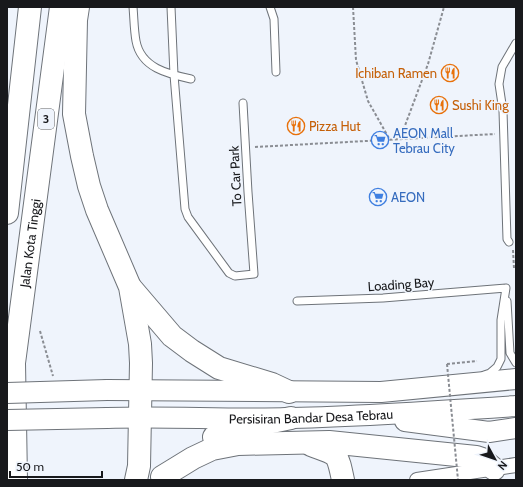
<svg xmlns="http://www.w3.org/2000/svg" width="523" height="487" viewBox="0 0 523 487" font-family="Cabin,sans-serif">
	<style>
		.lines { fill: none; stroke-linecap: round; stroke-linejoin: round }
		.service-casing { stroke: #6e7379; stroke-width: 9 }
		.minor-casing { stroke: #6e7379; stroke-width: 16 }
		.secondary-casing { stroke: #6e7379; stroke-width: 22 }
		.trunk-casing { stroke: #6e7379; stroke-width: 24 }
		.path { stroke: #8a8d93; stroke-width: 2; stroke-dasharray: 3 2; stroke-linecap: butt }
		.service { stroke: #fff; stroke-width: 7 }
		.minor { stroke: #fff; stroke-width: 14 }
		.secondary { stroke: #fff; stroke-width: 20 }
		.trunk { stroke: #fff; stroke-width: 22 }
		.secondary-bridge-casing { stroke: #6e7379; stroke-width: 22; stroke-linecap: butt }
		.path-bridge { stroke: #8a8d93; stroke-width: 2; stroke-dasharray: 3 2; stroke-linecap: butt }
		.secondary-bridge { stroke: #fff; stroke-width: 20 }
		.labels { text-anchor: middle; stroke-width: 3; stroke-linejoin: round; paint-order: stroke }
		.shield { fill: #eff4fc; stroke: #585b5f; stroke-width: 1 }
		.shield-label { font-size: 12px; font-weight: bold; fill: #18191c }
		.food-label { font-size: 13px; fill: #c56008; stroke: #eff4fc; text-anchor: start }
		.shop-label { font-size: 13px; fill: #366cbe; stroke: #eff4fc; text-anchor: start }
		.street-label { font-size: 13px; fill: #18191c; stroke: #eff4fc }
	</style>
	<rect width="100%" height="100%" fill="#eff4fc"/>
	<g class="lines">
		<defs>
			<path id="service" d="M 133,7 C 134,18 134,30 136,41 C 141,68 168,74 191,79
				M 171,7 L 174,75 L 185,209 L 188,217 L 229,273 L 235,276 L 254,274 L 248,192 L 243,103
				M 270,7 L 274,19 L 276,72
				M 509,242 L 507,239 L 503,111 L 499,84 L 502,67 L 516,43
				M 297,301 L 383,298 L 506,288
				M 507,301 L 510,353 L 516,363
				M 484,375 L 490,373 L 497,367 L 501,359 L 501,320 L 506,288"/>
			<path id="minor" d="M 417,480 L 516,465"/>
			<g id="secondary">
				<path d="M 107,390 L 381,392 L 516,379"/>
				<path id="s1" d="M 107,418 C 168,416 230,420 292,418 C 367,416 441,411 516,406"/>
				<path d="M 405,421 L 489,432 L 516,428"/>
			</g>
			<g id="trunk">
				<path d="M 78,7 L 76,20 L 74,114 L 82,156 L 89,186 L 97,210 L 130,287 L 140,344 L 141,363 L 139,466 L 136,480"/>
				<path d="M 7,213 L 30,7"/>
				<path d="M 131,288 L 172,336 L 192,351 L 219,368 L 272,384 L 289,392"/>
				<path d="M 214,437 L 229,431 L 291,418"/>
				<path d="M 311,445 C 338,455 337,451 343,480"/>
				<path d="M 162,477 L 193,458 L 212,449 L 238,444 L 329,442 L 476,457 L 482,459 L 494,469"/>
				<path id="s2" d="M 16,480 L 14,363 L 61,7"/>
			</g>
		</defs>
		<use href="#service" class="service-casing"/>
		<use href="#minor" class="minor-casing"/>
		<use href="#secondary" class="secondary-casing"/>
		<use href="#trunk" class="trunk-casing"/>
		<path class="path" d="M 353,7 L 356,60 L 368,101 L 390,140
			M 400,139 L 428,64 L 444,7
			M 255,147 L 495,134
			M 513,250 L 514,268
			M 40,331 L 53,376
			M 447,364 L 477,361"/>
		<use href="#service" class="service"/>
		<use href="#minor" class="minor"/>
		<use href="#secondary" class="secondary"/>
		<use href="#trunk" class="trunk"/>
		<defs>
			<path id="secondary-bridge" d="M 7,393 L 107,390
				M 7,420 L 107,418"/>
		</defs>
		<use href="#secondary-bridge" class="secondary-bridge-casing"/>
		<path class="path-bridge" d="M 447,364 L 458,480"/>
		<use href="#secondary-bridge" class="secondary-bridge"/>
	</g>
	<defs>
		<symbol id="restaurant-ring" viewBox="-11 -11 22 22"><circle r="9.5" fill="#eff4fc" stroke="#e8710a" stroke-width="1.5"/><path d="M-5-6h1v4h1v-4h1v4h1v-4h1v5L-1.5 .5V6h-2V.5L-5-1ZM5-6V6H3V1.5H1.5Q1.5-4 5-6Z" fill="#e8710a"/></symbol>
		<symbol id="supermarket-ring" viewBox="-11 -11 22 22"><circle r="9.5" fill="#eff4fc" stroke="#3f7fe0" stroke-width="1.5"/><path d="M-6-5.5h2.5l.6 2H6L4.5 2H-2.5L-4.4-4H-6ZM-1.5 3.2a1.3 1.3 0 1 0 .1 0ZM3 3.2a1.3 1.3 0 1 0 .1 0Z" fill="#3f7fe0"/></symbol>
	</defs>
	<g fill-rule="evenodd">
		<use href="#restaurant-ring" x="440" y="63" width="20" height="20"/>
		<use href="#restaurant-ring" x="429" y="95" width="20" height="20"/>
		<use href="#restaurant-ring" x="286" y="116" width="20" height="20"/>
		<use href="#supermarket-ring" x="370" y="130" width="20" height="20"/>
		<use href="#supermarket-ring" x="368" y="187" width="20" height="20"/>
	</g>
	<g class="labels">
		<rect class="shield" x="38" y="109" width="16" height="20" rx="3"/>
		<g class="shield-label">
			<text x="46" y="123">3</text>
		</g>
		<g class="food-label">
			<text x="437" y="78" text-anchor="end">Ichiban Ramen</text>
			<text x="452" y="110">Sushi King</text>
			<text x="309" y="131">Pizza Hut</text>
		</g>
		<g class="shop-label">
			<text x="393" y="138">AEON Mall<tspan x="393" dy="15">Tebrau City</tspan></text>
			<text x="391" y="202">AEON</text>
		</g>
		<g class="street-label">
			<text transform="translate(235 176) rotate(-93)" y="5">To Car Park</text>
			<text dy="5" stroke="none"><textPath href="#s2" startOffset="238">Jalan Kota Tinggi</textPath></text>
			<text transform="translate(401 284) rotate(-4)" y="5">Loading Bay</text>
			<text dy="5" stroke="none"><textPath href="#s1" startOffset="204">Persisiran Bandar Desa Tebrau</textPath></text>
		</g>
	</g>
	<rect width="523" height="487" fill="none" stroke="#18191c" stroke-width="16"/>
	<g transform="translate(495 459) rotate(130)" stroke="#eff4fc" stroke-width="3" paint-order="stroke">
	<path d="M0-3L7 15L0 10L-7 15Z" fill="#18191c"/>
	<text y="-6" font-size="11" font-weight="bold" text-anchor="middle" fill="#18191c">N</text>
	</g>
	<path d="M10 471v6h92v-6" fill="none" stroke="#18191c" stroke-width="2"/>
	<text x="16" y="471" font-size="12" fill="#18191c" stroke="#eff4fc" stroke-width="3" paint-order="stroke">50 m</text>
</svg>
